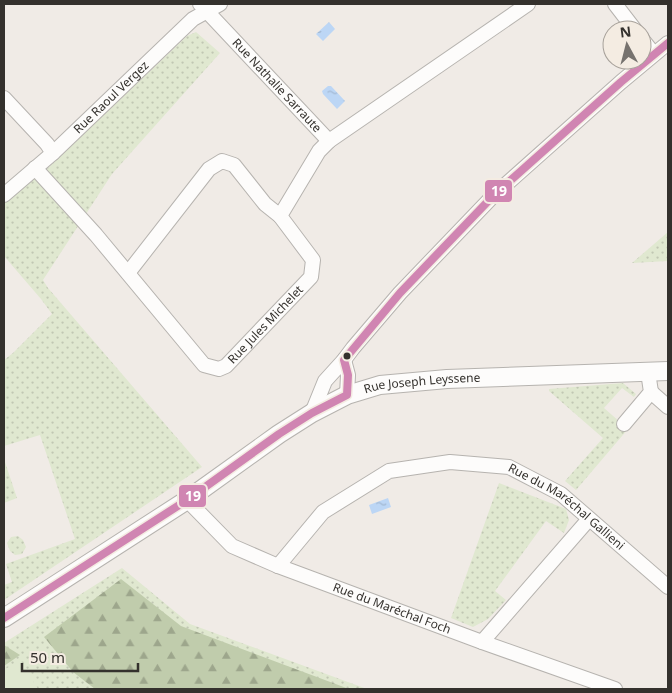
<svg xmlns="http://www.w3.org/2000/svg" width="672" height="693" viewBox="0 0 672 693" font-family="'Noto Sans',sans-serif">
	<style>
		.grass { fill: url(#grass-dots) }
		.forest { fill: url(#forest-firs) }
		.garden { fill: #e0e8d0 }
		.water { fill: url(#water-ripples) }
		.lines { fill: none; stroke-linecap: round; stroke-linejoin: round }
		.minor-casing { stroke: #b6b3af; stroke-width: 16 }
		.tertiary-casing { stroke: #b6b3af; stroke-width: 20 }
		.minor { stroke: #fdfcfb; stroke-width: 14 }
		.tertiary { stroke: #fdfcfb; stroke-width: 18 }
		.bus-1-casing { stroke: #f4ece2; stroke-width: 11 }
		.bus-1 { stroke: #d085b2; stroke-width: 8 }
		.bus-dot { fill: #34312d; stroke: #f4ece2; stroke-width: 2 }
		.labels { text-anchor: middle; stroke-width: 4; stroke-linejoin: round; paint-order: stroke }
		.street-label { font-size: 12px; fill: #34312d; stroke: #f4ece2 }
		.line-badge { stroke: #f4ece2; stroke-width: 2 }
		.badge-label { font-size: 14px; text-anchor: middle; font-weight: bold; fill: #fff }
	</style>
	<defs>
		<pattern id="grass-dots" width="8" height="8" patternUnits="userSpaceOnUse" patternTransform="scale(1.25)"><rect width="8" height="8" fill="#e0e8d0"/><path d="M2 2h.1M6 6h.1" fill="none" stroke="#c1c7b3" stroke-width="1.8" stroke-linecap="round"/></pattern>
		<pattern id="forest-firs" width="22" height="20" patternUnits="userSpaceOnUse" patternTransform="scale(1.25)"><rect width="22" height="20" fill="#c0ccac"/><path d="M5 1l3.5 6h-7zM16 11l3.5 6h-7z" fill="#9da68c"/></pattern>
		<pattern id="water-ripples" width="26" height="14" patternUnits="userSpaceOnUse" patternTransform="scale(1.25)"><rect width="26" height="14" fill="#bcd6f5"/><path d="M2 4q2-2 4 0t4 0M15 11q2-2 4 0t4 0" fill="none" stroke="#a2b8d2"/></pattern>
	</defs>
	<rect width="100%" height="100%" fill="#f0ebe6"/>
	<path class="grass" d="M 196,32 L 220,53 L 112,174 L 43,280 L 48,288 L 202,467 L 4,600 L 4,585 L 12,582 L 6,564 L 75,539 L 40,435 L 4,446 L 4,360 L 13,353 L 52,314 L 41,299 L 4,256 L 4,204 L 49,167 L 187,36 Z
		M 668,232 L 668,261 L 632,263 Z
		M 623,383 L 636,394 L 634,397 L 622,388 L 604,408 L 628,429 L 576,490 L 565,481 L 603,438 L 549,391 L 549,389 Z
		M 4,459 L 17,498 L 4,503 Z
		M 499,483 L 566,509 L 569,520 L 564,533 L 546,521 L 495,591 L 506,600 L 488,619 L 473,627 L 451,618 Z
		M 18,536 L 23,540 L 26,547 L 22,554 L 15,555 L 10,551 L 7,543 L 11,537 Z
		M 122,568 L 190,624 L 367,689 L 4,689 L 4,643 Z"/>
	<path class="forest" d="M 121,579 L 181,626 L 349,689 L 95,689 L 73,672 L 44,637 Z
		M 4,645 L 20,655 L 4,666 Z"/>
	<path class="garden" d="M 20,660 L 38,689 L 4,689 L 4,670 Z"/>
	<path class="water" d="M 329,22 L 335,29 L 323,41 L 316,34 Z
		M 328,86 L 331,86 L 345,101 L 337,109 L 323,94 L 322,91 Z
		M 388,498 L 391,507 L 372,514 L 369,505 Z"/>
	<g class="lines">
		<defs>
			<g id="minor">
				<path id="s1" d="M 200,4 L 329,141 L 528,4"/>
				<path d="M 615,4 L 635,30"/>
				<path d="M 642,39 L 654,54"/>
				<path d="M 4,98 L 47,144 L 53,153"/>
				<path id="s2" d="M 35,168 L 96,235 L 204,365 L 219,369 L 226,366 L 311,277 L 313,260 L 280,216 L 319,151 L 329,141"/>
				<path id="s3" d="M 4,195 L 53,153 L 193,19 L 220,4"/>
				<path d="M 128,273 L 209,169 L 222,161 L 234,165 L 265,204 L 280,216"/>
				<path d="M 344,360 L 348,375 L 347,395"/>
				<path d="M 651,392 L 668,407"/>
				<path d="M 312,413 L 325,381 L 344,360 L 353,348 L 400,293 L 494,195 L 621,82 L 668,43"/>
				<path d="M 624,424 L 651,392 L 648,372"/>
				<path id="s4" d="M 187,500 L 232,546 L 278,566 L 482,642 L 615,689"/>
				<path id="s5" d="M 278,566 L 323,512 L 389,471 L 450,462 L 509,467 L 561,494 L 668,587"/>
				<path d="M 482,642 L 589,519"/>
			</g>
			<g id="tertiary">
				<path id="s6" d="M 4,618 L 187,500 L 279,434 L 312,413 L 347,395 L 380,385 L 447,379 L 668,371"/>
			</g>
		</defs>
		<use href="#minor" class="minor-casing"/>
		<use href="#tertiary" class="tertiary-casing"/>
		<use href="#minor" class="minor"/>
		<use href="#tertiary" class="tertiary"/>
		<defs>
			<path id="bus-1" d="M 4,618 L 187,500 L 279,434 L 312,413 L 347,395 L 348,375 L 344,360 L 400,293 L 494,195 L 621,82 L 668,43"/>
		</defs>
		<use href="#bus-1" class="bus-1-casing"/>
		<use href="#bus-1" class="bus-1"/>
	</g>
	<circle class="bus-dot" cx="347" cy="356" r="4.5"/>
	<g class="labels">
		<g class="street-label">
			<text dy="4" stroke="none"><textPath href="#s1" startOffset="112">Rue Nathalie Sarraute</textPath></text>
			<text dy="4" stroke="none"><textPath href="#s3" startOffset="145">Rue Raoul Vergez</textPath></text>
			<text dy="4" stroke="none"><textPath href="#s2" startOffset="340">Rue Jules Michelet</textPath></text>
			<text dy="4" stroke="none"><textPath href="#s6" startOffset="486">Rue Joseph Leyssene</textPath></text>
			<text dy="4" stroke="none"><textPath href="#s5" startOffset="339">Rue du Maréchal Gallieni</textPath></text>
			<text dy="4" stroke="none"><textPath href="#s4" startOffset="236">Rue du Maréchal Foch</textPath></text>
		</g>
	</g>
	<g class="line-badge">
		<rect x="484" y="179" width="29" height="24" rx="5" fill="#d085b2"/>
		<rect x="178" y="484" width="29" height="24" rx="5" fill="#d085b2"/>
	</g>
	<g class="badge-label">
		<text x="499" y="196">19</text>
		<text x="193" y="501">19</text>
	</g>
	<rect width="672" height="693" fill="none" stroke="#34312d" stroke-width="10"/>
	<g transform="translate(627 45) rotate(353)"><circle r="24" fill="#f4ece2" stroke="#a7a19a"/>
	<path d="M0-4L9 19L0 12L-9 19Z" fill="#76726e"/>
	<text y="-8" font-size="14" font-weight="bold" text-anchor="middle" fill="#34312d">N</text>
	</g>
	<path d="M22 663v8h116v-8" fill="none" stroke="#34312d" stroke-width="2.5"/>
	<text x="30" y="663" font-size="15" fill="#34312d" stroke="#f4ece2" stroke-width="4" paint-order="stroke">50 m</text>
</svg>
